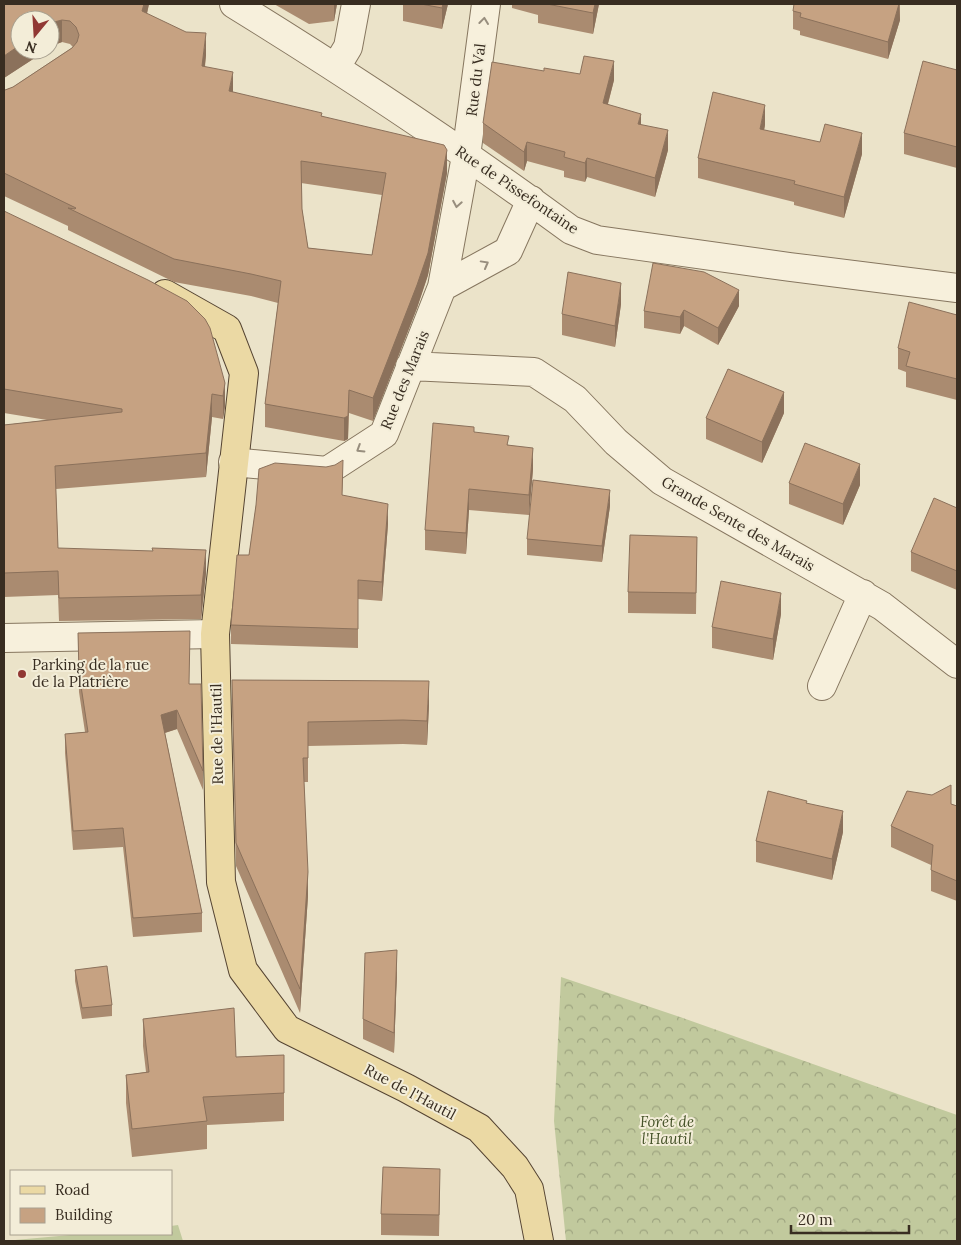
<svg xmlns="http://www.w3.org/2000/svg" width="961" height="1245" viewBox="0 0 961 1245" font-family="Lora,serif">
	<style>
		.forest { fill: url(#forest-crowns) }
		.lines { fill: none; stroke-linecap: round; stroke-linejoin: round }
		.minor-casing { stroke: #86765f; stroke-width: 30 }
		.major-casing { stroke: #554432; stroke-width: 30 }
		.minor { stroke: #f7f0dc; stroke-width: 28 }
		.major { stroke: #ebd9a4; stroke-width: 28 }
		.wall { fill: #aa8b70; fill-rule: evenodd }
		.shaded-wall { fill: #8b715b }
		.building { fill: #c6a282; stroke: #8b715b; fill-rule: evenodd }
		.oneway { stroke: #988e7e }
		.poi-dot { fill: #913834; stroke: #f3edd8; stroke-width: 2 }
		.labels { text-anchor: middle; stroke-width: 4; stroke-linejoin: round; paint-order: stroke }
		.street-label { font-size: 15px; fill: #382d21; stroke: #f3edd8 }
		.poi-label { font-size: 15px; fill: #382d21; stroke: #f3edd8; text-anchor: start }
		.park-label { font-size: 15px; font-style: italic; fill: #465329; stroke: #f3edd8 }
	</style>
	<defs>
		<pattern id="forest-crowns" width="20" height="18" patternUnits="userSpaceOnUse" patternTransform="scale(1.25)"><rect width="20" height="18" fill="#c1c99d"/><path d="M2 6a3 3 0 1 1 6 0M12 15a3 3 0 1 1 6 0" fill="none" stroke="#9ea480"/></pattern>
	</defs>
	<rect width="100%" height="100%" fill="#ebe3c9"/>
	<path class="forest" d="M 561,977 L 680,1017 L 957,1115 L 957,1241 L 566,1241 L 554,1121 Z
		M 178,1225 L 183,1241 L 4,1241 L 81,1234 L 171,1234 L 171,1226 Z"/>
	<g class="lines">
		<defs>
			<path id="minor" d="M 234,4 C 349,75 462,150 571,230 L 597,240 L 790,267 L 957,288
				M 336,67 L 348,47 L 356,4
				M 442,287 L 508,251 L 531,200
				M 410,366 L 534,372 L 575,399 L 616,442 L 662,481 L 882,606 L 957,664
				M 233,462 L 327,471 L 384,434 L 442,287 L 466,156 L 486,4
				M 4,638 L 215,634
				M 822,686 L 863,594"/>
			<path id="major" d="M 165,294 L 227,329 L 244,373 L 215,634 L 221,882 L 243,970 L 287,1029 L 406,1088 L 479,1128 L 515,1167 L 529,1189 L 539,1241"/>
		</defs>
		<use href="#minor" class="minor-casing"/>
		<use href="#major" class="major-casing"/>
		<use href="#minor" class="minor"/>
		<use href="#major" class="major"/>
	</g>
	<path class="wall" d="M 4,4 L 149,4 L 147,14 L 206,55 L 205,67 L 233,92 L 322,116 L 447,173 L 428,275 L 417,308 L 373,421 L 349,413 L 348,439 L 344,441 L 265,427 L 265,404 L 278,303 L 251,296 L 174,282 L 68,230 L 68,226 L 4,196 L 4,90 L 5,90 L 13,87 L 73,47 L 70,44 L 62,42 L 54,45 L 20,50 L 47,50 L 4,78 ZM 301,183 L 382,195 L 372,255 L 308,248 L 302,209 Z
		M 274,4 L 337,4 L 334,21 L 309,24 Z
		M 403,4 L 448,4 L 442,29 L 403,21 Z
		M 512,4 L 599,4 L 593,34 L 538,23 L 538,15 L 512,8 Z
		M 900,4 L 900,20 L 888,59 L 800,35 L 800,31 L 793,29 L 793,11 Z
		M 957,70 L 957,168 L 904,154 L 904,133 Z
		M 544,71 L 614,80 L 608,104 L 641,125 L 668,150 L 655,197 L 587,177 L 585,182 L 564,177 L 564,171 L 527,161 L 524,171 L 483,143 L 483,123 Z
		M 765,125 L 764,130 L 862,154 L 844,218 L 794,205 L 794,202 L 698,178 L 698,158 Z
		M 4,211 L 225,383 L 225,406 L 223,419 L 212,417 L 206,477 L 56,489 L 58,548 L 206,573 L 201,619 L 59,621 L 58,595 L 4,597 L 4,425 L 47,420 L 4,413 Z
		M 621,304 L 615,347 L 562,335 L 562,314 Z
		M 739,306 L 718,345 L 684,326 L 680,334 L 644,328 L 644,311 Z
		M 957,315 L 957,400 L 906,387 L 906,372 L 898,369 L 898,348 Z
		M 784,413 L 762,463 L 706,439 L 706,418 Z
		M 474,433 L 509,445 L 533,469 L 529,515 L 469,510 L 466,554 L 425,550 L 425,530 Z
		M 343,479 L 342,495 L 388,524 L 382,601 L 358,599 L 358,648 L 231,644 L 231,625 L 249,555 L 256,505 Z
		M 789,483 L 860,485 L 843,525 L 789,504 Z
		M 610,506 L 602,562 L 527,555 L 527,539 Z
		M 957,508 L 957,590 L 911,571 L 911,552 Z
		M 697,537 L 696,614 L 628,613 L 628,592 Z
		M 781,614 L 773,660 L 712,648 L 712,627 Z
		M 78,633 L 189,684 L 203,771 L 203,790 L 177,729 L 165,733 L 202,913 L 202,932 L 133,937 L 123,847 L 73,850 L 65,753 L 65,734 L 85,732 L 79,692 Z
		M 232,680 L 429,705 L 427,745 L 403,744 L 308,746 L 308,782 L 304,782 L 308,896 L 300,1013 L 236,866 Z
		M 807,803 L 843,832 L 832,880 L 756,862 L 756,841 Z
		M 951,804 L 957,806 L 957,901 L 931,891 L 931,865 L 891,847 L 891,826 Z
		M 75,970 L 112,1005 L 112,1016 L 82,1019 L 75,981 Z
		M 397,971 L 394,1053 L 363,1039 L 363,1019 Z
		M 143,1019 L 236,1057 L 284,1055 L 284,1121 L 207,1125 L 207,1149 L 132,1157 L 126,1103 L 126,1075 L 146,1072 L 143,1046 Z
		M 440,1190 L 439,1236 L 381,1235 L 381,1214 Z"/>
	<path class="shaded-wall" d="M 144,4 L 149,4 L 142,34 L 142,11 Z
		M 334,4 L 337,4 L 334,21 Z
		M 443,4 L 448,4 L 442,29 L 442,8 Z
		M 595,4 L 599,4 L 593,34 L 593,13 Z
		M 899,4 L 900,20 L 888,59 L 888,42 Z
		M 62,20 L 62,42 L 54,45 L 50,48 L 50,25 L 54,22 Z
		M 206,33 L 206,55 L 202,89 L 202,66 Z
		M 20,45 L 20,50 L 47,50 L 4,78 L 4,56 Z
		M 614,61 L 614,80 L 603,122 L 603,103 Z
		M 233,72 L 233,95 L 229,91 Z
		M 765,105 L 765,125 L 760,150 L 760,129 Z
		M 641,114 L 641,133 L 638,124 Z
		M 668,130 L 668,150 L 655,197 L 655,178 Z
		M 862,133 L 862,154 L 844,218 L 844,197 Z
		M 527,142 L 527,161 L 524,171 L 524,152 Z
		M 447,150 L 447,173 L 428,275 L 417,308 L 373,421 L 373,398 Z
		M 587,158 L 587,177 L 585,182 L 585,163 Z
		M 621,283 L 621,304 L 615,347 L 615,326 Z
		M 739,290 L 739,306 L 718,345 L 718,328 Z
		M 684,310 L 684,326 L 680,334 L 680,317 Z
		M 225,383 L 225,406 L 223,419 L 223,396 Z
		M 349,390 L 348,439 L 344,441 L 344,418 Z
		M 784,392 L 784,413 L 762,463 L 762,442 Z
		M 212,394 L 212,417 L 206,477 L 206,453 Z
		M 533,448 L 533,469 L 529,515 L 529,495 Z
		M 860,464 L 860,485 L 843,525 L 843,504 Z
		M 469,489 L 469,510 L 466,554 L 466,533 Z
		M 610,490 L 610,506 L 602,562 L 602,546 Z
		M 388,504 L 388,524 L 382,601 L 382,582 Z
		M 206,550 L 206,573 L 201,619 L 201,595 Z
		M 781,593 L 781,614 L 773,660 L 773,639 Z
		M 429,681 L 429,705 L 427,745 L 427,721 Z
		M 177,710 L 177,729 L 161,734 L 161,715 Z
		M 843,811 L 843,832 L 832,880 L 832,859 Z
		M 308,872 L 308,896 L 300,1013 L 300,989 Z
		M 397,950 L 397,971 L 394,1053 L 394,1033 Z"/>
	<path class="building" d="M 4,4 L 144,4 L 142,11 L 186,32 L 206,33 L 202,66 L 233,72 L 229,91 L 322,113 L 321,116 L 444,145 L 447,150 L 428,253 L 417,285 L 373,398 L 349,390 L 348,416 L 344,418 L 265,404 L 281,281 L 251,274 L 174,259 L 68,208 L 75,209 L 76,208 L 4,173 L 4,90 L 5,90 L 13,87 L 72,48 L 77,42 L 79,35 L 76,27 L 70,21 L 62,20 L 54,22 L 50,25 L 50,20 L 20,20 L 20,45 L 4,56 ZM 301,161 L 386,173 L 372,255 L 308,248 L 302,209 Z
		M 421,4 L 443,4 L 442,8 Z
		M 547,4 L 595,4 L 593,13 Z
		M 794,4 L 899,4 L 888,42 L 800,17 L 801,13 L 793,11 Z
		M 584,56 L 614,61 L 603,103 L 641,114 L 638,124 L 668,130 L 655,178 L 587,158 L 585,163 L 564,157 L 565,152 L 527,142 L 524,152 L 483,123 L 492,62 L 544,71 L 544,68 L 580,74 Z
		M 923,61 L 957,70 L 957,147 L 904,133 Z
		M 713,92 L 765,105 L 760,129 L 820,142 L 825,124 L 862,133 L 844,197 L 794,184 L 795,181 L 698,158 Z
		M 4,211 L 148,280 L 187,301 L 205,319 L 210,328 L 225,383 L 223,396 L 212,394 L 206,453 L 55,466 L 58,548 L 153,551 L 152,548 L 206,550 L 201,595 L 59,598 L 58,571 L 4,573 L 4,425 L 122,412 L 122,409 L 4,389 Z
		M 653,263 L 704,272 L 739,290 L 718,328 L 684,310 L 680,317 L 644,311 Z
		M 568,272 L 621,283 L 615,326 L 562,314 Z
		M 909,302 L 957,315 L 957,379 L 906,366 L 910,352 L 898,348 Z
		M 728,369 L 784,392 L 762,442 L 706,418 Z
		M 433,423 L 474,427 L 474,432 L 509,436 L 507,445 L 533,448 L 529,495 L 469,489 L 466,533 L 425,530 Z
		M 805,443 L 860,464 L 843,504 L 789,483 Z
		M 343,460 L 342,495 L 388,504 L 382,582 L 358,580 L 358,629 L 231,625 L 237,555 L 249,555 L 256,505 L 259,469 L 275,463 L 326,467 L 335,465 Z
		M 533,480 L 610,490 L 602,546 L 527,539 Z
		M 934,498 L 957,508 L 957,571 L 911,552 Z
		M 630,535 L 697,537 L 696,593 L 628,592 Z
		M 721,581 L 781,593 L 773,639 L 712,627 Z
		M 190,631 L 189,684 L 201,684 L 203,771 L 177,710 L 161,715 L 202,913 L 133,918 L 123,828 L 73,831 L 65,734 L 88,732 L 79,673 L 78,633 Z
		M 232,680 L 429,681 L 427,721 L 403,720 L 308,722 L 308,758 L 303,758 L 308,872 L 300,989 L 236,843 Z
		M 951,785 L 951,804 L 957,806 L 957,881 L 931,870 L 933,845 L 891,826 L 907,791 L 932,795 Z
		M 768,791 L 807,801 L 806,803 L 843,811 L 832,859 L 756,841 Z
		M 397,950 L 394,1033 L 363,1019 L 365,953 Z
		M 107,966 L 112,1005 L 82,1008 L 75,970 Z
		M 234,1008 L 236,1057 L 284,1055 L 284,1093 L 203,1097 L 207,1121 L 132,1129 L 126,1075 L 149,1072 L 143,1019 Z
		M 383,1167 L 440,1169 L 439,1215 L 381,1214 Z"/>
	<defs><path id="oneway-chevron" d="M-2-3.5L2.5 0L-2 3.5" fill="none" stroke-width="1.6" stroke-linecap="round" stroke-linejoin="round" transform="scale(1.25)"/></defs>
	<g class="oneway">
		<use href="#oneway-chevron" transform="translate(484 21) rotate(-83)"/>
		<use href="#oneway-chevron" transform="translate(457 204) rotate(100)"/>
		<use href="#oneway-chevron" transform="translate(485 264) rotate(-29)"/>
		<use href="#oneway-chevron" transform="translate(360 449) rotate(148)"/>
	</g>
	<circle class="poi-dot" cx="22" cy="674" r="5"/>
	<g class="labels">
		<g class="street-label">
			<text transform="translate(476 80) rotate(-83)" y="5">Rue du Val</text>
			<text transform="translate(517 190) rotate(34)" y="5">Rue de Pissefontaine</text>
			<text transform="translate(405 380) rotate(-68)" y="5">Rue des Marais</text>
			<text transform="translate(738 524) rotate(30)" y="5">Grande Sente des Marais</text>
			<text transform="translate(217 734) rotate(-91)" y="5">Rue de l'Hautil</text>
			<text transform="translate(410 1092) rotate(28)" y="5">Rue de l'Hautil</text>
		</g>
		<g class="poi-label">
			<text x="32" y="670">Parking de la rue<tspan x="32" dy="17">de la Platrière</tspan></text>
		</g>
		<g class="park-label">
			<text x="667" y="1127">Forêt de<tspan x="667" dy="17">l'Hautil</tspan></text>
		</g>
	</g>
	<rect width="961" height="1245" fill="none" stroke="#382d21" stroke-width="10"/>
	<rect x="10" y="1170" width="162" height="65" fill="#f3edd8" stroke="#a8a08f"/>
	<rect x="20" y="1186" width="25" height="8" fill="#ebd9a4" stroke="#a8a08f"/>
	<text x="55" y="1195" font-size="15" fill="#382d21">Road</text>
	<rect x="20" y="1208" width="25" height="15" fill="#c6a282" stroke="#a8a08f"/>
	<text x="55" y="1220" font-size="15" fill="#382d21">Building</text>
	<g transform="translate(35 35) rotate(198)"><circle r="24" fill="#f3edd8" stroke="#a8a08f"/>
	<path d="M0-4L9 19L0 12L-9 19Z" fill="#913834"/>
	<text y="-8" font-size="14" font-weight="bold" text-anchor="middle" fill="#382d21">N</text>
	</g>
	<path d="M791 1225v8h118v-8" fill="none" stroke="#382d21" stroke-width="2.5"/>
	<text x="798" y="1225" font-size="15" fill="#382d21" stroke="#f3edd8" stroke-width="4" paint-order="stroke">20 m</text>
</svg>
